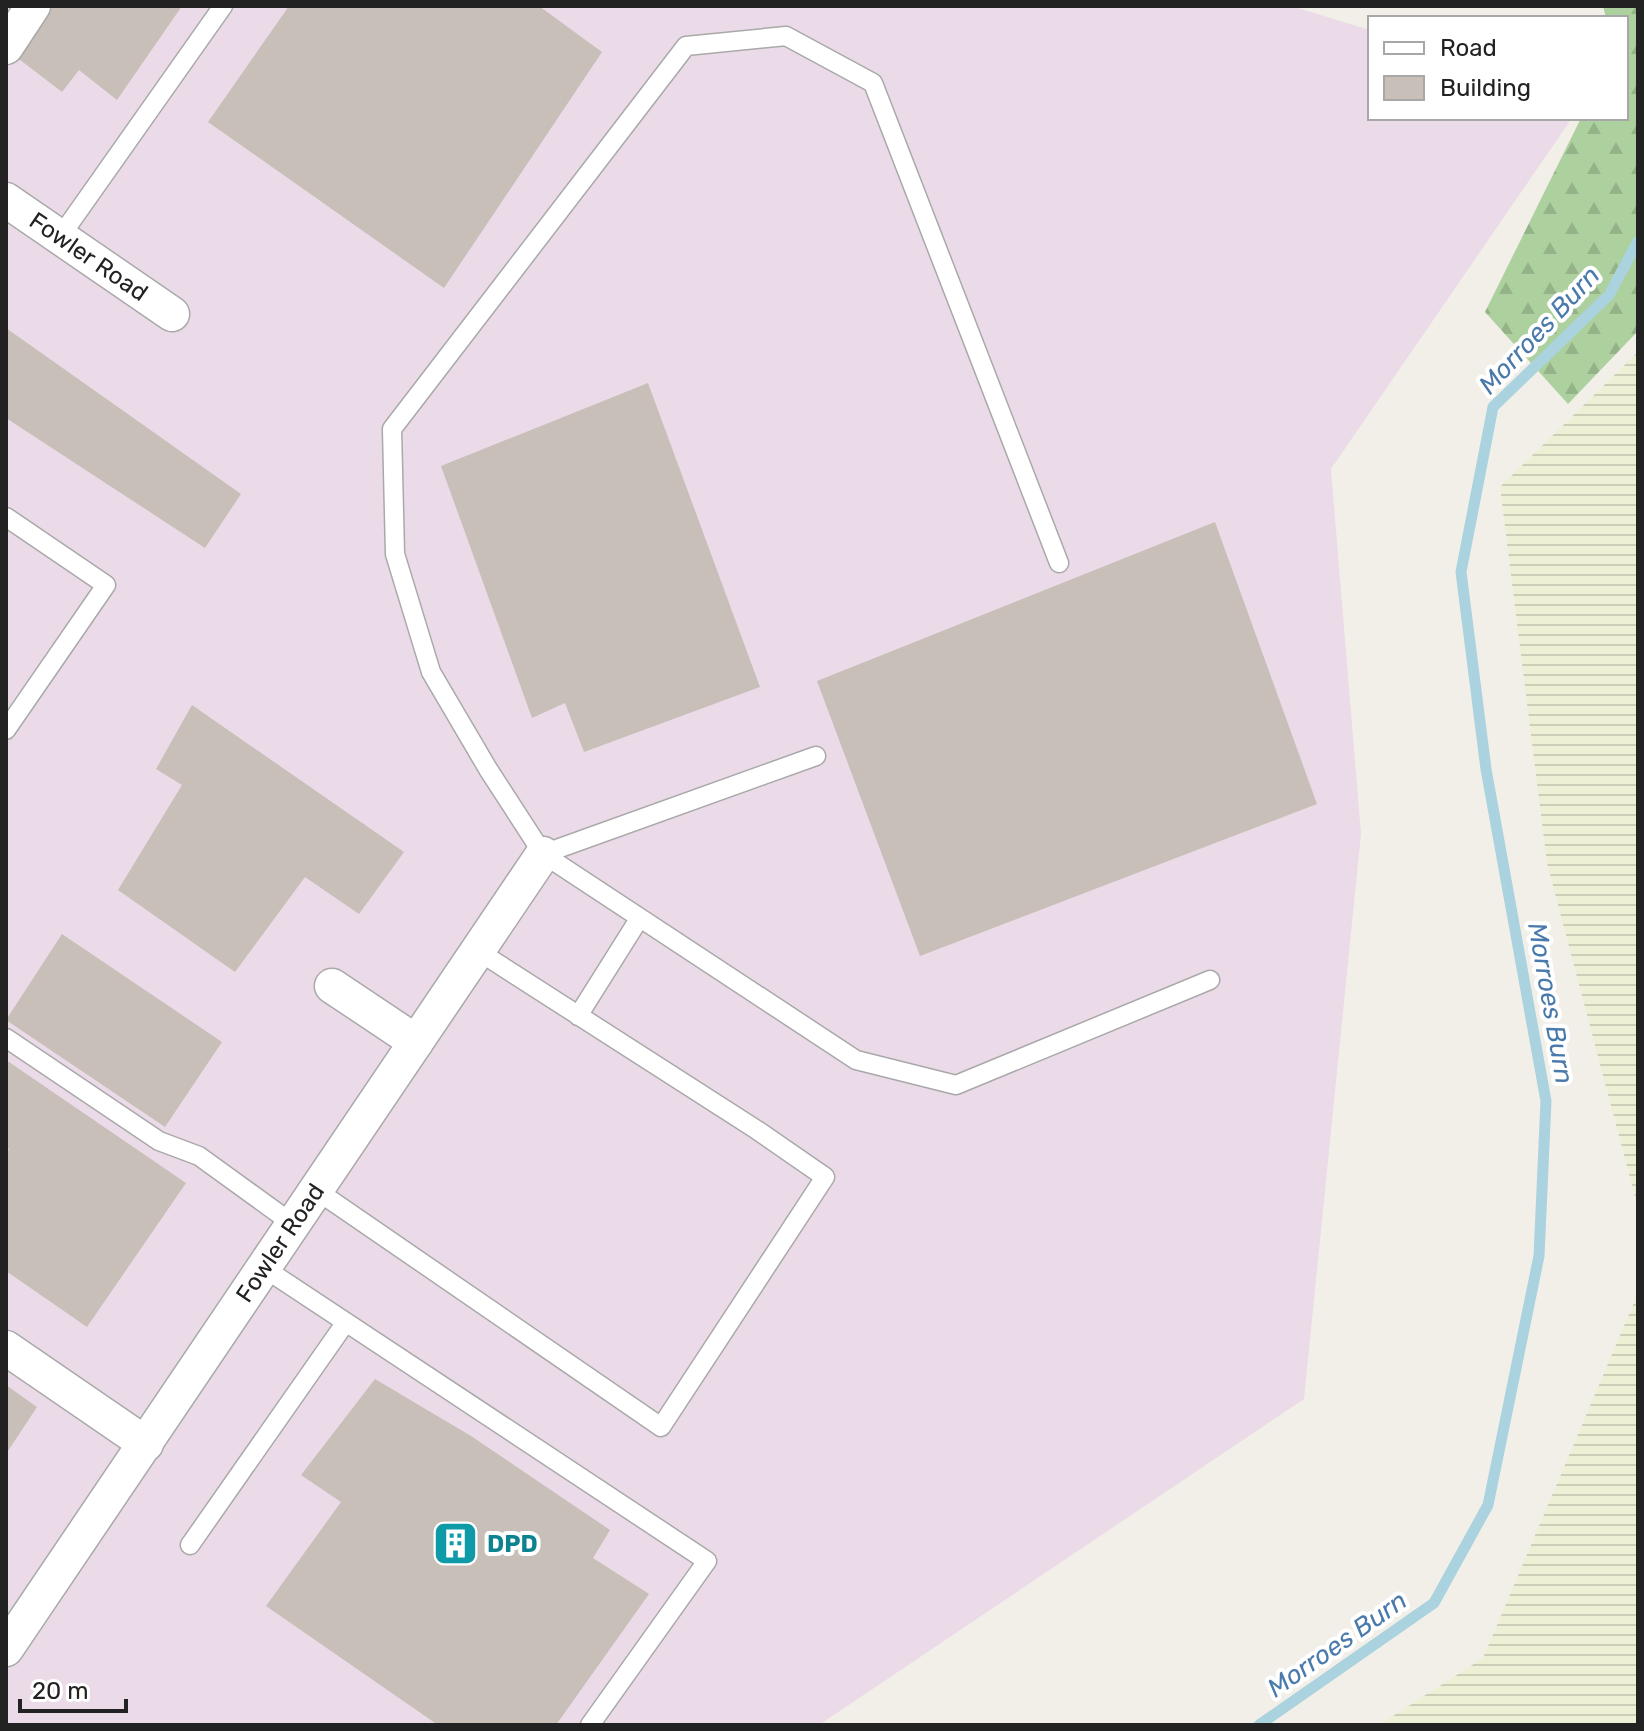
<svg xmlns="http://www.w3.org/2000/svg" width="1644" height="1731" viewBox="0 0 1644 1731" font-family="Rubik,sans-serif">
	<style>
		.industrial { fill: #ebdbe8 }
		.farmland { fill: url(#farmland-rules) }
		.forest { fill: url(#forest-firs) }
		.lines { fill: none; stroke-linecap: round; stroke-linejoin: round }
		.stream { stroke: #aad3df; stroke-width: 11 }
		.building { fill: #c7bfb8 }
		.lane-casing { stroke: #a9a9a9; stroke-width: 21 }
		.street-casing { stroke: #a9a9a9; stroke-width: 37 }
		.lane { stroke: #fff; stroke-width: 18 }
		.street { stroke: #fff; stroke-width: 34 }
		.labels { text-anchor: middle; stroke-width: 8; stroke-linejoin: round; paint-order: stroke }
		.street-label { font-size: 24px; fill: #222; stroke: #fff }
		.culture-label { font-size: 24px; font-weight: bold; fill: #0d838f; stroke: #fff; text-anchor: start }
		.water-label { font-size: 26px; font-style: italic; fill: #4a7aab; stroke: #fff }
	</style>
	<defs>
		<pattern id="farmland-rules" width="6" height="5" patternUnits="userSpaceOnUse" patternTransform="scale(2)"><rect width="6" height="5" fill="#eef0d5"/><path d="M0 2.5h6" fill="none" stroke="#ccceb7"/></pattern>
		<pattern id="forest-firs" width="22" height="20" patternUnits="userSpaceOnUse" patternTransform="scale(2)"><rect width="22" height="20" fill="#add19e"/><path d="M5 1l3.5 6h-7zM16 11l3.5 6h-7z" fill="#95b388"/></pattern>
	</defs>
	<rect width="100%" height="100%" fill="#f2efe9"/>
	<path class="industrial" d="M 6,6 L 1291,6 L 1370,30 L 1370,118 L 1572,118 L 1331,469 L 1361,834 L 1304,1399 L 819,1725 L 6,1725 Z"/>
	<path class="farmland" d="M 1638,352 L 1638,1208 L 1547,863 L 1500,487 Z
		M 1638,1293 L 1638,1725 L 1379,1725 L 1483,1658 Z"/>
	<path class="forest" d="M 1603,6 L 1638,6 L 1638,331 L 1568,404 L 1485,312 L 1581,118 L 1626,118 L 1626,18 L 1606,18 Z"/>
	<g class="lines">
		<path class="stream" d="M 1259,1725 L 1434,1603 L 1488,1505 L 1539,1256 L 1546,1101 L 1486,769 L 1461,572 L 1493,407 L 1609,295 L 1638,241"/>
	</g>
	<path class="building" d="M 50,6 L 182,6 L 117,100 L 79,70 L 62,92 L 15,56 Z
		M 289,6 L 539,6 L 602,52 L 444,288 L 208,122 Z
		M 6,328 L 241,494 L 205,548 L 6,418 Z
		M 648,383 L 760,687 L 584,752 L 565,703 L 532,718 L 441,466 Z
		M 1215,522 L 1317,804 L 920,956 L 817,681 Z
		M 192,705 L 404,852 L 359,914 L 305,877 L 235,972 L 118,890 L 182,785 L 156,769 Z
		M 62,934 L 222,1042 L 165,1127 L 6,1020 Z
		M 6,1060 L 186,1183 L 87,1327 L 6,1271 L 6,1154 L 9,1149 L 6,1147 Z
		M 375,1379 L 471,1436 L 610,1530 L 593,1558 L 649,1594 L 556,1725 L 438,1725 L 266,1606 L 341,1502 L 301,1475 Z
		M 6,1385 L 37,1407 L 6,1454 Z"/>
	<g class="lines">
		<defs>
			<path id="lane" d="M 60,237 L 223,6
				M 6,517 L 106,585 L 6,730
				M 1059,563 L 873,83 L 786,36 L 686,46 L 392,429 L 395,554 L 431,672 L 488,769 L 543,854 L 856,1060 L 956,1085 L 1210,980
				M 543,854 L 816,756
				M 578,1016 L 639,919
				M 6,1038 L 159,1141 L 199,1156 L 293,1224
				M 316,1190 L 661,1427 L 825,1177 L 757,1130 L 478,951
				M 264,1268 L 707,1561 L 590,1725
				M 190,1545 L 346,1322"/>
			<g id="street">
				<path d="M 6,47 L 33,6"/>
				<path id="s1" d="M 6,200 L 172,314"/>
				<path d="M 332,986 L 416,1042"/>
				<path d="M 6,1348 L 146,1444"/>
				<path id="s2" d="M 6,1649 L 543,854"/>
			</g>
		</defs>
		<use href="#lane" class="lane-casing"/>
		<use href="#street" class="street-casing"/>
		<use href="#lane" class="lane"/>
		<use href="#street" class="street"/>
	</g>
	<defs>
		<symbol id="building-square" viewBox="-11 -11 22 22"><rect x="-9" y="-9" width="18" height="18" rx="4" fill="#0f9aa8" stroke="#fff"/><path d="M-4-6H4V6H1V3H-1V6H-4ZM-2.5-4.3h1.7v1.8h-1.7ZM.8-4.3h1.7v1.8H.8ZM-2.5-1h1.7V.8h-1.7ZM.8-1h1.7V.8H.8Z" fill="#fff"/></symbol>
	</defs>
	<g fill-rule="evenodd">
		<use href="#building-square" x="430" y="1518" width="51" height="51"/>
	</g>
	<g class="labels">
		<g class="street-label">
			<text dy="8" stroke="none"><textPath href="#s1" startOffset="100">Fowler Road</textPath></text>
			<text dy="8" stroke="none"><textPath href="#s2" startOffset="490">Fowler Road</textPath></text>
		</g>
		<g class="culture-label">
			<text x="487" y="1552">DPD</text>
		</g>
		<g class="water-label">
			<text transform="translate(1539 330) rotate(-47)" y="9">Morroes Burn</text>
			<text transform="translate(1551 1003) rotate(80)" y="9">Morroes Burn</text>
			<text transform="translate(1337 1644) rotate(-35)" y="9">Morroes Burn</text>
		</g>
	</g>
	<rect width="1644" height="1731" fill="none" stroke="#222222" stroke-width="16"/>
	<rect x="1368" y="16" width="260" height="104" fill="#ffffff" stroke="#a7a7a7" stroke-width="2"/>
	<rect x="1384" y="42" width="40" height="12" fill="#ffffff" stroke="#a7a7a7" stroke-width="2"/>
	<text x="1440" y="56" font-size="24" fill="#222222">Road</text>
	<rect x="1384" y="76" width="40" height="24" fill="#c7bfb8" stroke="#a7a7a7" stroke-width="2"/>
	<text x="1440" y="96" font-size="24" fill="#222222">Building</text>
	<path d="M20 1699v12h106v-12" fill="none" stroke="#222222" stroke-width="4"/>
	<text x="32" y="1699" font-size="24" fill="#222222" stroke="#ffffff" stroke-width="6" paint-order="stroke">20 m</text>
</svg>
